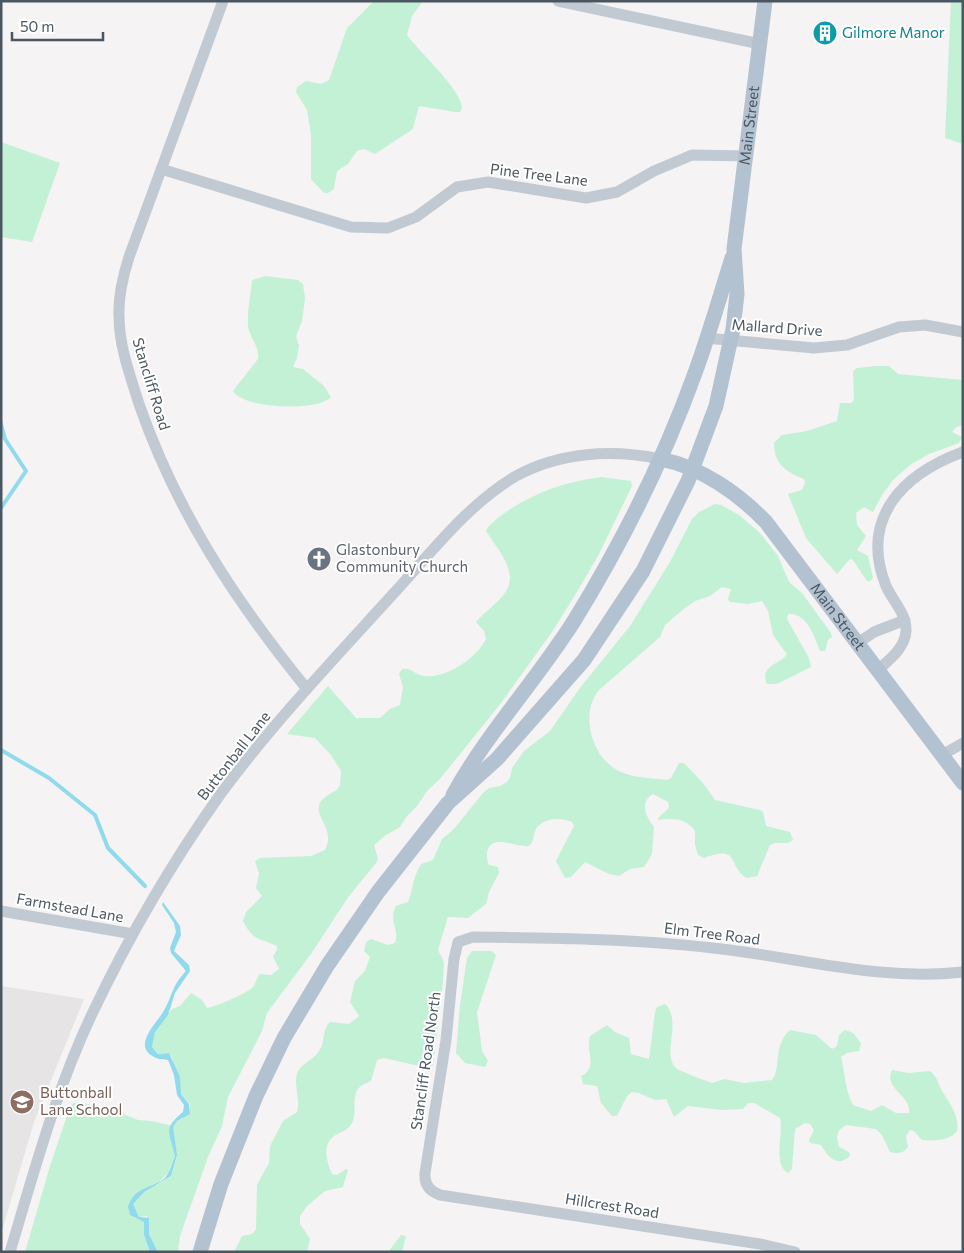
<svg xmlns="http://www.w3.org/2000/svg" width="964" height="1253" viewBox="0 0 964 1253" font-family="Commissioner,sans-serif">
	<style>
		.education { fill: #e6e4e5 }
		.green { fill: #c3f1d5; fill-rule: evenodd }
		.water { fill: #90daee }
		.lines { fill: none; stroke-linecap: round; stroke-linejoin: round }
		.stream { stroke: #90daee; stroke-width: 4 }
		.minor { stroke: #c1cad2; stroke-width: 11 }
		.major { stroke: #b3c2d1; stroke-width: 15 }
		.labels { text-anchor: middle; stroke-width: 4; stroke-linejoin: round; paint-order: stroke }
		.culture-label { font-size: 15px; fill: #0d838f; stroke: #fff; text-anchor: start }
		.street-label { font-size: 15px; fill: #4a5661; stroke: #fff }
		.worship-label { font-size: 15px; fill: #5b616d; stroke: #fff; text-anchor: start }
		.education-label { font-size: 15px; fill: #785e54; stroke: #fff; text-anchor: start }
	</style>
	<rect width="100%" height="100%" fill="#f5f3f3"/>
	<path class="education" d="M 1,986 L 84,999 L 34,1122 L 1,1234 Z"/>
	<path class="green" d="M 374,1 L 423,1 L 412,16 L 407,35 C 419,52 462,90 462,108 L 460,112 L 455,112 L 419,106 L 413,129 L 375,154 L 364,149 L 357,151 L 348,164 L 337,171 L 334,189 L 328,193 L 324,193 L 311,179 L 311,135 L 307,110 L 296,92 L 297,87 L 306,81 L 321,84 L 329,80 L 347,28 Z
		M 951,1 L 963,1 L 963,144 L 945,138 Z
		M 1,142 L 60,163 L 32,242 L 1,237 Z
		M 265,276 L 298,280 L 303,284 L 305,299 L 302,321 L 296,336 L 299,346 L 297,358 L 293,367 L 303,369 L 324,386 L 331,397 C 317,412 244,409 233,391 L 258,359 C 260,346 249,338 248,325 C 247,311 251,294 252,280 Z
		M 876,366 L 889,366 L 898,374 L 963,380 L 963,425 L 956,427 L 952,432 L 962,437 L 959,443 L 929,454 L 910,465 L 893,480 L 882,495 L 873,512 L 864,507 L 856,513 L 857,525 L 866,536 L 857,550 L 868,556 L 873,578 L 870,581 L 867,581 L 853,560 L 850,559 L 837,574 L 806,538 L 788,494 L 802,490 L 805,483 L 804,479 C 786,472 774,464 774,443 L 782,435 L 807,431 L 837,421 L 840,403 L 851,403 L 854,400 L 853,371 L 857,368 Z
		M 602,477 L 631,481 L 632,486 L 599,554 L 577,592 L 552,632 L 501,703 L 440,779 L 428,790 L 417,806 L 406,817 L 400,827 L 386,835 L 374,845 L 378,859 L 376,863 L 349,896 L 311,954 L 267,1013 L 262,1031 L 228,1097 L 222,1126 L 208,1157 L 180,1236 L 178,1252 L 158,1252 L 149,1234 L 147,1216 L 139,1217 L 137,1211 L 134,1218 L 144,1221 L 144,1235 L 150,1252 L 25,1252 L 50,1166 L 69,1110 L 73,1103 L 79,1102 L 116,1111 L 138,1120 L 152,1121 L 173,1126 L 177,1121 L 190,1114 L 190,1104 L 181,1094 L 172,1057 L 168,1053 L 159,1054 L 152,1047 L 154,1032 L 160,1024 L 172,1009 L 180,1006 L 191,993 L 202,1000 L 207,1008 C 213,1008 247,993 252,988 C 256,984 256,978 260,974 L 271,975 L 279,969 L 273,956 L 277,950 L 277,946 C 259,937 254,942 243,921 L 246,912 L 262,896 L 256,888 L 259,874 L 255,861 L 260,858 L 311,856 L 325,850 C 340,822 295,810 337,790 L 340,785 L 341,771 L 331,755 L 315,738 L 287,734 L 328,686 L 356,718 L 380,718 L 390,709 L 400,705 L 403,687 L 399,674 L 402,669 C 410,667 416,675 424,676 C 446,679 477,658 486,639 L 484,631 L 476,622 C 484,612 496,605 504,594 C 521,573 497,549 486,531 L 488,527 C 518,498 560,482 602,477 ZM 175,1144 L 177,1155 L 171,1176 L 155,1186 L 168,1173 L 175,1156 Z
		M 715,504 L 721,505 L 739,515 L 760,533 L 778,556 L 789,582 L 802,593 L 831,633 L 832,637 L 828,640 L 825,651 L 820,651 C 815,638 807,612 788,614 L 787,619 L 809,658 L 811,667 L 777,684 L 767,684 C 759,665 780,665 787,654 L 773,635 L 768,611 L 762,601 L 748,604 L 730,602 L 728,599 L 731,589 L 722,587 L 710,596 L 695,601 L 685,608 L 665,625 L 660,637 L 599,690 C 579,714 592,760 621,772 C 634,778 652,778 667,780 L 671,778 L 679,763 L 684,763 L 703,783 L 715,800 L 760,810 L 763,812 L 766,826 L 790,832 L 793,840 L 788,843 L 775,843 L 770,845 L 757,876 L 747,878 C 727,867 741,844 704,858 L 698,855 L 695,845 L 695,831 C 686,818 673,818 658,820 L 659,817 L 669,808 L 668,802 L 653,794 C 638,803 647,818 654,827 L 652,854 L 644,867 L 630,869 L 619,876 L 609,874 L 585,862 L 571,877 L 565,878 L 556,861 L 574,826 L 572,822 C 561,817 541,817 535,831 C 533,837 534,841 529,846 C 516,848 490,832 487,853 C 487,858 487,861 489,865 L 498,867 L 499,873 L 489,892 L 486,904 L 468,918 L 448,917 L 438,950 L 444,962 L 443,982 L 433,1065 L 428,1068 L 384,1058 L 377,1060 L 371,1081 C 368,1083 363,1084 361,1086 C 350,1094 358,1113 352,1123 C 348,1131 339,1132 333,1137 C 322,1145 327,1163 332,1174 L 337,1175 L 346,1169 L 348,1170 L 343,1187 L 325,1191 L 307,1206 L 300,1216 L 300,1224 L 310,1239 L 307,1252 L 234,1252 L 242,1236 L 252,1234 L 256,1229 L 257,1185 L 269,1163 L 270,1146 L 283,1121 L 297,1112 C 300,1101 296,1092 296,1081 C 296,1063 313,1062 319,1051 C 326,1042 321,1031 330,1022 L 349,1024 L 359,1016 L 350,1002 L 355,981 L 365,971 L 370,957 L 364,951 L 366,942 L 371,939 L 388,945 L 395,943 C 400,929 388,922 396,906 L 408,902 C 414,887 412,879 421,864 L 433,860 L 442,839 L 453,830 L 483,793 L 489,788 L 500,786 L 507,782 L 510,778 L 512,768 L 524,751 L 550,731 L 580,688 L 630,626 L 670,562 L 692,519 L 699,512 Z
		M 472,951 L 492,951 L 496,955 L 477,1012 L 482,1051 L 488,1061 L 485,1067 L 465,1063 L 456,1053 L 460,1005 L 467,958 Z
		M 665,1004 C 683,1021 661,1054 676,1068 C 677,1070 706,1081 712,1083 L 724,1079 L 744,1083 L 772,1080 C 781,1071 773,1044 790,1030 L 816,1035 L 832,1049 L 837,1046 L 839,1035 L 845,1030 L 853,1033 L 861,1043 L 859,1051 L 847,1053 L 841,1057 C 845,1072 845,1091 853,1105 L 871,1111 L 882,1105 L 896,1113 L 909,1113 C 912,1095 883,1090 892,1070 L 909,1073 L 929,1071 C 936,1074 937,1081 940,1087 C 947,1101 960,1113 957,1131 C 950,1141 933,1141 922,1140 L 914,1131 L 910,1130 L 906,1136 L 908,1147 C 903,1154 897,1154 890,1152 L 882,1135 L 876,1129 L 846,1125 L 839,1130 L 837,1138 L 839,1147 L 849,1152 L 850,1156 C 837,1168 828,1157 821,1145 L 810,1143 L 809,1140 L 814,1130 L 810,1124 L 805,1123 L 795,1129 L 792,1169 L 788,1173 C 772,1164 784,1134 780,1118 L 754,1103 L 748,1103 L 743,1109 L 722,1110 L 688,1106 L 674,1117 L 666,1099 L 655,1100 L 639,1093 L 632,1092 L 627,1096 L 617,1116 L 612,1116 L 601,1103 L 597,1086 L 583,1084 L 581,1076 C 599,1068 585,1051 590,1036 L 607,1025 L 615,1032 L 629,1038 L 631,1054 L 649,1059 L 655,1012 L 657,1007 Z
		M 401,1235 L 406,1236 L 402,1252 L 388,1252 Z"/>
	<path class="water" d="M 163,902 L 180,926 L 181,935 L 174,951 L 189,965 L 190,971 L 175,993 L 168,1015 L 155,1032 L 152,1047 L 158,1054 L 169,1053 L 180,1077 L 181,1094 L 189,1104 L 190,1114 L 177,1121 L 173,1127 L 177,1155 L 171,1176 L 144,1192 L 133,1204 L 139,1217 L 149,1218 L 149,1234 L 158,1252 L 150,1252 L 144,1235 L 144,1222 L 130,1215 L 128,1207 C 134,1186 154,1188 165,1178 C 170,1172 172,1163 175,1156 C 170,1133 162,1129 183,1112 L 184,1105 L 177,1095 L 174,1075 L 168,1060 C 164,1059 160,1060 156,1058 C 130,1047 157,1023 163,1012 C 174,994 170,988 186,971 L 171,953 L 170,948 L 176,932 L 174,923 L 162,905 Z"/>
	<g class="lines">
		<path class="stream" d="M 1,424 L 5,439 L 26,471 L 1,508
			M 1,750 L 49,778 L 95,815 L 108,848 L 145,886"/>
		<path class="minor" d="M 223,1 L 129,257 C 123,276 118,295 119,316 C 119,346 130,375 139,404 C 176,511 236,602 307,689
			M 558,1 L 760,44
			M 161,169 L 351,227 L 388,228 L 416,217 L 457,187 L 488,182 L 586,198 L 617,192 L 654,171 L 692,155 L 746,156
			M 706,338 L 814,348 L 847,345 L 899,327 L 925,325 L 963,332
			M 858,643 L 874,632 L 905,620
			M 878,670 C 890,659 905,648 906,631 C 907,614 892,600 886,586 C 859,518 903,474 963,452
			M 942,755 L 963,743
			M 1,911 L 133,934
			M 10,1252 C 34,1172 56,1090 92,1014 C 129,936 172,862 222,792 C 274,722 335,658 394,593 C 431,553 468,504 516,476 C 560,452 612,449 660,459
			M 795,1252 L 760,1244 L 440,1195 C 429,1191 424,1184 425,1173 L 446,1040 L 454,959 L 458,942 L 473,937 C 559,938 644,939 730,950 C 807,960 884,981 963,972"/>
		<g class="major">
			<path id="s1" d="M 660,459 C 701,467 738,493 766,522 L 963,783"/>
			<path d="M 453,795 C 487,733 536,681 574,621 C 622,543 664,459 695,373 C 709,335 720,296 732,258"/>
			<path id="s2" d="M 200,1252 L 221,1184 L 256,1096 L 284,1038 L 327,966 L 378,892 L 448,803 L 497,759 L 584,660 L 643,571 L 688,481 L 716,406 L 733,329 L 737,294 L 734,249 L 765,1"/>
		</g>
	</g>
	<defs>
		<symbol id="building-disc" viewBox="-11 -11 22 22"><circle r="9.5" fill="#0f9aa8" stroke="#fff"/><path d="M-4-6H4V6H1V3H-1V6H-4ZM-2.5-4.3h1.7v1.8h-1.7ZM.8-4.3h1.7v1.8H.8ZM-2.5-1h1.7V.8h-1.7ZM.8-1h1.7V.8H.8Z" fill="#fff"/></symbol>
		<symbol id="church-disc" viewBox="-11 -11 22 22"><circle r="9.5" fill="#6b7280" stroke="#fff"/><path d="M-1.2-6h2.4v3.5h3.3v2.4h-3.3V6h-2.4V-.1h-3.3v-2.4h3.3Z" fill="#fff"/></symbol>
		<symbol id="school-disc" viewBox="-11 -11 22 22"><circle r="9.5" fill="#8d6e63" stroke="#fff"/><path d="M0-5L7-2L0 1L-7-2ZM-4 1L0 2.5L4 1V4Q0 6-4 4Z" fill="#fff"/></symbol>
	</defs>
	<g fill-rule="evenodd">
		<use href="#building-disc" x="811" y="19" width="28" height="28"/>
		<use href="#church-disc" x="305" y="545" width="28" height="28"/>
		<use href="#school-disc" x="8" y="1088" width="28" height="28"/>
	</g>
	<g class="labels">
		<g class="culture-label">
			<text x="842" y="38">Gilmore Manor</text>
		</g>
		<g class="street-label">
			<text dy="5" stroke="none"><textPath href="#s2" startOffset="1286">Main Street</textPath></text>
			<text transform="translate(539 175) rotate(7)" y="5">Pine Tree Lane</text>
			<text transform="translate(777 328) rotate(4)" y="5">Mallard Drive</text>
			<text transform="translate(151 384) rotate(73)" y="5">Stancliff Road</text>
			<text dy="5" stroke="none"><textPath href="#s1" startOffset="244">Main Street</textPath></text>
			<text transform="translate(234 756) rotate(-52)" y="5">Buttonball Lane</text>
			<text transform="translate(70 908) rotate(10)" y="5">Farmstead Lane</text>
			<text transform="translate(712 934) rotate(7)" y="5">Elm Tree Road</text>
			<text transform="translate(426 1061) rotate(-82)" y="5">Stancliff Road North</text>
			<text transform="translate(612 1206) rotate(9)" y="5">Hillcrest Road</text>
		</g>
		<g class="worship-label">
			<text x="336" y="555">Glastonbury<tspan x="336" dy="17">Community Church</tspan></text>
		</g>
		<g class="education-label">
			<text x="40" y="1098">Buttonball<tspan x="40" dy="17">Lane School</tspan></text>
		</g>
	</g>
	<rect width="964" height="1253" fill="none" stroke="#4a5661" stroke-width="5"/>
	<path d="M12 32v8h91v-8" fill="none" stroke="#4a5661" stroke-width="2.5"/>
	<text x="20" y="32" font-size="15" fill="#4a5661" stroke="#ffffff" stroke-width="4" paint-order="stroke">50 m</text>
</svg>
